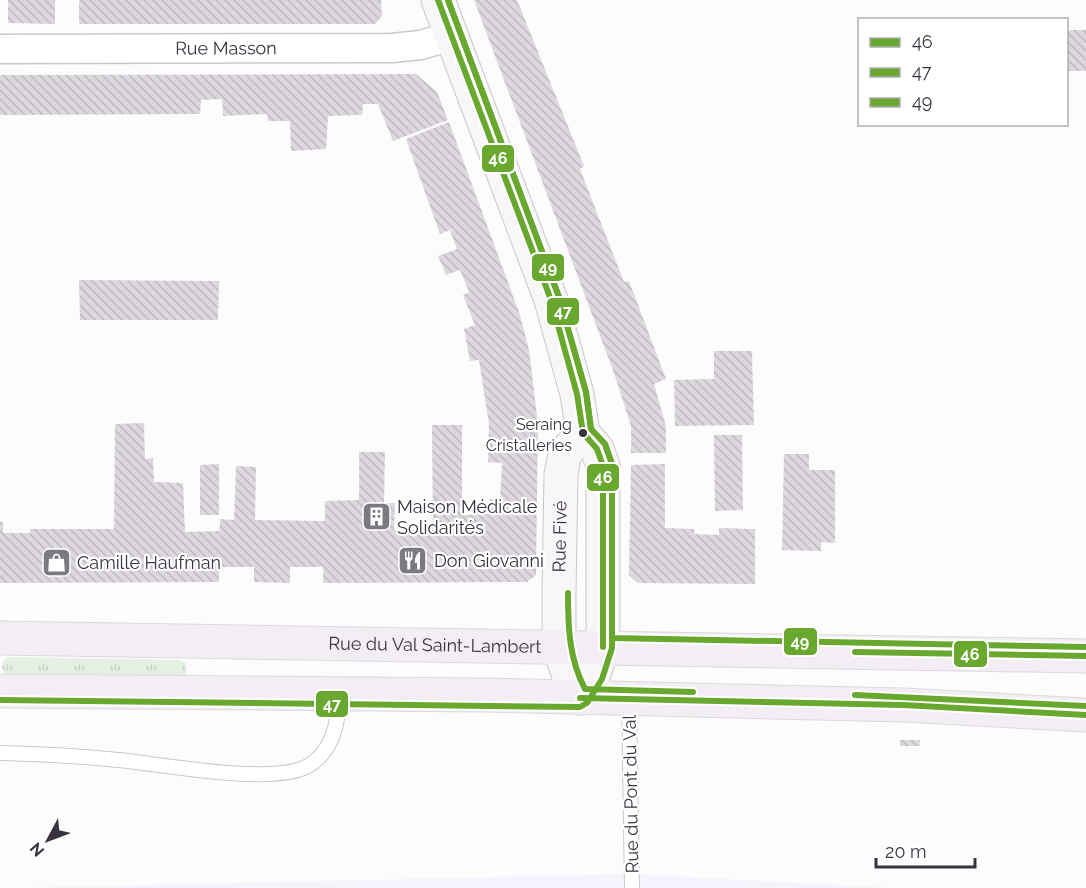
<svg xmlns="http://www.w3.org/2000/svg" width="1086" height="888" viewBox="0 0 1086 888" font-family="Raleway,sans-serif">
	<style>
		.built { fill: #f6f3fc }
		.grass { fill: url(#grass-tufts) }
		.building { fill: url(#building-back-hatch) }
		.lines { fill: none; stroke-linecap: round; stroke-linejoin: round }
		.lane-casing { stroke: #c9c7cd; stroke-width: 16 }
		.street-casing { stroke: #c9c7cd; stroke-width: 31 }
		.secondary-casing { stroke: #c9c7cd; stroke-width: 35 }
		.primary-casing { stroke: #dad9dc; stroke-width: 35 }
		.lane { stroke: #fff; stroke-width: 14 }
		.street { stroke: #fff; stroke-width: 28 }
		.secondary { stroke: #f9f6f9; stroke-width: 33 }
		.primary { stroke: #f3edf4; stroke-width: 33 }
		.bus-1-casing { stroke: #fff; stroke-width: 10 }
		.bus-2-casing { stroke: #fff; stroke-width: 10 }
		.bus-3-casing { stroke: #fff; stroke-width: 10 }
		.bus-1 { stroke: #69a82f; stroke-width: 6 }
		.bus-2 { stroke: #69a82f; stroke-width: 6 }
		.bus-3 { stroke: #69a82f; stroke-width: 6 }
		.bus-dot { fill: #38333f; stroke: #fff; stroke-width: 2 }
		.labels { text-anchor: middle; stroke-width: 4.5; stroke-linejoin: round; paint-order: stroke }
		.bus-label { font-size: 16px; fill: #38333f; stroke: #fff; text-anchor: end }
		.street-label { font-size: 18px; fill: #38333f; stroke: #fff }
		.poi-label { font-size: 18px; fill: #38333f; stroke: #fff; text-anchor: start }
		.line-badge { stroke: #fff; stroke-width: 2 }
		.badge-label { font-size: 16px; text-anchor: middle; font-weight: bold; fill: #fff }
	</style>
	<defs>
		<pattern id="grass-tufts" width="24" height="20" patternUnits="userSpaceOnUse" patternTransform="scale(1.5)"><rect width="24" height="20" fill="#e4f1e2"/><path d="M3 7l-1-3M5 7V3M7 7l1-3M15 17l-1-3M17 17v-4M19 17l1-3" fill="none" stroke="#c4cfc3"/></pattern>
		<pattern id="building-back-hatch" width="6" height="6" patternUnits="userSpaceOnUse" patternTransform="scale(1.5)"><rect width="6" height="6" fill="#ddd8de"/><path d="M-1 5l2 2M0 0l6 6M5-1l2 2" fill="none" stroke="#bebac0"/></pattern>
	</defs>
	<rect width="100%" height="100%" fill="#fcfcfc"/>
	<path class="built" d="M 632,874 L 893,888 L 17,888 Z"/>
	<path class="grass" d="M 11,657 L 178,660 L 186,663 L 186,675 L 179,678 L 7,675 L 1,667 L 4,660 Z"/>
	<path class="building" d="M 8,0 L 55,0 L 55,24 L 8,23 Z
		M 79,0 L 381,0 L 382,16 L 375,24 L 79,24 Z
		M 474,0 L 517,0 L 584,166 L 580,169 L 624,282 L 629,281 L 666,379 L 654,384 L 666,426 L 666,453 L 631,453 L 631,426 L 614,373 Z
		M 1066,30 L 1086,30 L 1086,71 L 1066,71 Z
		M 416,74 L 437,92 L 448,120 L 393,141 L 378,104 L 363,104 L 362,115 L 328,116 L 326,149 L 291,151 L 290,121 L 268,121 L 267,114 L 223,116 L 222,99 L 201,100 L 200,114 L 0,115 L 0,75 Z
		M 449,122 L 520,315 L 529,350 L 538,424 L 536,575 L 527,582 L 323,583 L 323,567 L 290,567 L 290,583 L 254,582 L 254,567 L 219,567 L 219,582 L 0,583 L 0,522 L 3,522 L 3,533 L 30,533 L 30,529 L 114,529 L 115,424 L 144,423 L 145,459 L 153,458 L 154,482 L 183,483 L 185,532 L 219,531 L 219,540 L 220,519 L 234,520 L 236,466 L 256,467 L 255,520 L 325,521 L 325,501 L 359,500 L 359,452 L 385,452 L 384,503 L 395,503 L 394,530 L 433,530 L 432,425 L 462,425 L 462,515 L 489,514 L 490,499 L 500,500 L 502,463 L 488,462 L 489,424 L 479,360 L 470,361 L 464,329 L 475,325 L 463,295 L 469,292 L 460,270 L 446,275 L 438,256 L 457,249 L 450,231 L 458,227 L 440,234 L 406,139 Z
		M 79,280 L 219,281 L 218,320 L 80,320 Z
		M 714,351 L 752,351 L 754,425 L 675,426 L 674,380 L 714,379 Z
		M 714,435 L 742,435 L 743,510 L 715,511 Z
		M 784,454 L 809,454 L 809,470 L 835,470 L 835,543 L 821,542 L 821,551 L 782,550 Z
		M 219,464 L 219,515 L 200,515 L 200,465 Z
		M 665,464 L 665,528 L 694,529 L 694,534 L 719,535 L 719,528 L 755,529 L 755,584 L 638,583 L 629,575 L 631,465 Z
		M 900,740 L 920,740 L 920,746 L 900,746 Z"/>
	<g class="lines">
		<defs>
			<path id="lane" d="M 629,699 L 632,888
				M 0,753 C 39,754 79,756 118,760 C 162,764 272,786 308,766 C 334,751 339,721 339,694"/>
			<g id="street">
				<path id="s1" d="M 0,49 L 392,48 L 421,45 L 451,36"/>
			</g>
			<g id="secondary">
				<path id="s2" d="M 438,0 L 551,300 L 577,394 L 583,433 L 597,449 L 603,466 L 603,647 L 594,674 L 580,698 L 571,683 L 559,646 L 559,593 L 561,474 L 565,453 L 583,433"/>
			</g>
			<g id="primary">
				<path id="s3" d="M 0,638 L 1086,656"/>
				<path d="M 0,691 L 484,695 L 903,705 L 1086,715"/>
			</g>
		</defs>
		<use href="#lane" class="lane-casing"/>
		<use href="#street" class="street-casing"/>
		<use href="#secondary" class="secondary-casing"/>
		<use href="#primary" class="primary-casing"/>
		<use href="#lane" class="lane"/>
		<use href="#street" class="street"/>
		<use href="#secondary" class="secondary"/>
		<use href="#primary" class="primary"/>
		<defs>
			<path id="bus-1" d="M 438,0 L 551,300 L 577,394 L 583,433 L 597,449 L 603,466 L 603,647
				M 855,652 L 1086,656
				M 580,698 L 903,705 L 1086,715"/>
			<path id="bus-2" d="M 0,700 L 580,707 L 587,703 L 602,679 L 612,648 L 612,464 L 605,444 L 591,429 L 586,392 L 559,297 L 448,0"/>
			<path id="bus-3" d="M 448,0 L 559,297 L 586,392 L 591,429 L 605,444 L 612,464 L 612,638 L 1086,647
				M 568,593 C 568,627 569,659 585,689 L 693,692
				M 855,695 L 1086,706"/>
		</defs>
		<use href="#bus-1" class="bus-1-casing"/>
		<use href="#bus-2" class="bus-2-casing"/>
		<use href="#bus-3" class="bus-3-casing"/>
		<use href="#bus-1" class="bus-1"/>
		<use href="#bus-2" class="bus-2"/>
		<use href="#bus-3" class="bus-3"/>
	</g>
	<defs>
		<symbol id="building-square" viewBox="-11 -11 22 22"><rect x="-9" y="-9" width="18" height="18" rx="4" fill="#7d7981" stroke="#fff"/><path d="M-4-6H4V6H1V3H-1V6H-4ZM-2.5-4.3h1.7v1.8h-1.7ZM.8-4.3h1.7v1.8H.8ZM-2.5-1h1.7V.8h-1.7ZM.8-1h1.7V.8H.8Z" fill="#fff"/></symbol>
		<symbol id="restaurant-square" viewBox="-11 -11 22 22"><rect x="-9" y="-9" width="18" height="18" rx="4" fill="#7d7981" stroke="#fff"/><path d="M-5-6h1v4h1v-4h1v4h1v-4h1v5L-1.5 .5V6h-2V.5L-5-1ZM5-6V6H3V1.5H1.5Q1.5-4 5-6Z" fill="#fff"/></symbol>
		<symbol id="shop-square" viewBox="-11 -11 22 22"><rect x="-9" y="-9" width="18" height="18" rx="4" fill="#7d7981" stroke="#fff"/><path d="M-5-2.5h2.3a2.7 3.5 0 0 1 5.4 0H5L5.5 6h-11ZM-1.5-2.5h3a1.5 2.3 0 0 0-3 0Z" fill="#fff"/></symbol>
	</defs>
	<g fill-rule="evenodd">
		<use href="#building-square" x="360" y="500" width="33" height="33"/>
		<use href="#restaurant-square" x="396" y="544" width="33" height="33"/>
		<use href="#shop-square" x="40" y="546" width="33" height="33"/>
	</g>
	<circle class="bus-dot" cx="583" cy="433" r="5"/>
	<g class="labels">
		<g class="bus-label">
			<text x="572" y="430">Seraing<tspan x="572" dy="21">Cristalleries</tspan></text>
		</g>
		<g class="street-label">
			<text dy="6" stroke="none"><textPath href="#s1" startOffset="226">Rue Masson</textPath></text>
			<text dy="6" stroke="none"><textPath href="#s2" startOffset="900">Rue Fivé</textPath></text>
			<text dy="6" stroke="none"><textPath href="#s3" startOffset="435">Rue du Val Saint-Lambert</textPath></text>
			<text transform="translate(631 794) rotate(-91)" y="6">Rue du Pont du Val</text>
		</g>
		<g class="poi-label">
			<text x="397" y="513">Maison Médicale<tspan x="397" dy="21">Solidarités</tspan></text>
			<text x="434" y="567">Don Giovanni</text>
			<text x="77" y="569">Camille Haufman</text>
		</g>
	</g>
	<g class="line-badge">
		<rect x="481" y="144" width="34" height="29" rx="6" fill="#69a82f"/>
		<rect x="531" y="253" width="34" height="29" rx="6" fill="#69a82f"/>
		<rect x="546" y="297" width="34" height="29" rx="6" fill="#69a82f"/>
		<rect x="586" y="463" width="34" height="29" rx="6" fill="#69a82f"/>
		<rect x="783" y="627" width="35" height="29" rx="6" fill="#69a82f"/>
		<rect x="953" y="640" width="35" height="28" rx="6" fill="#69a82f"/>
		<rect x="315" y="690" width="34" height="28" rx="6" fill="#69a82f"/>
	</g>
	<g class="badge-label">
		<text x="498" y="164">46</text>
		<text x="548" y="273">49</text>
		<text x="563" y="317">47</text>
		<text x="603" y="483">46</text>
		<text x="800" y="647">49</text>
		<text x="970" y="660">46</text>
		<text x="332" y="710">47</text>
	</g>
	<rect x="858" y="18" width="210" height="108" fill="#ffffff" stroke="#afadb2" stroke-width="1.5"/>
	<rect x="870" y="38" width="30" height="9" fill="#69a82f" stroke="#afadb2" stroke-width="1.5"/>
	<text x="912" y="48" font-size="18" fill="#38333f">46</text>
	<rect x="870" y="68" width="30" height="9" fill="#69a82f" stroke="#afadb2" stroke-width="1.5"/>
	<text x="912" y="78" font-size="18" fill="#38333f">47</text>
	<rect x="870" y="98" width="30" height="9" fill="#69a82f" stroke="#afadb2" stroke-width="1.5"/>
	<text x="912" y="108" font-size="18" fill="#38333f">49</text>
	<g transform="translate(48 840) rotate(229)" stroke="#ffffff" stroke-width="4.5" paint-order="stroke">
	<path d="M0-4.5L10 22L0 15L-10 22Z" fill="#38333f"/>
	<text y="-9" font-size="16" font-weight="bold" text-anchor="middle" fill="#38333f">N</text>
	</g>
	<path d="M876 858v9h99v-9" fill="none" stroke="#38333f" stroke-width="3"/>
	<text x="885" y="858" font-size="18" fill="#38333f" stroke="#ffffff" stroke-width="4.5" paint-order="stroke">20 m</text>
</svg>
